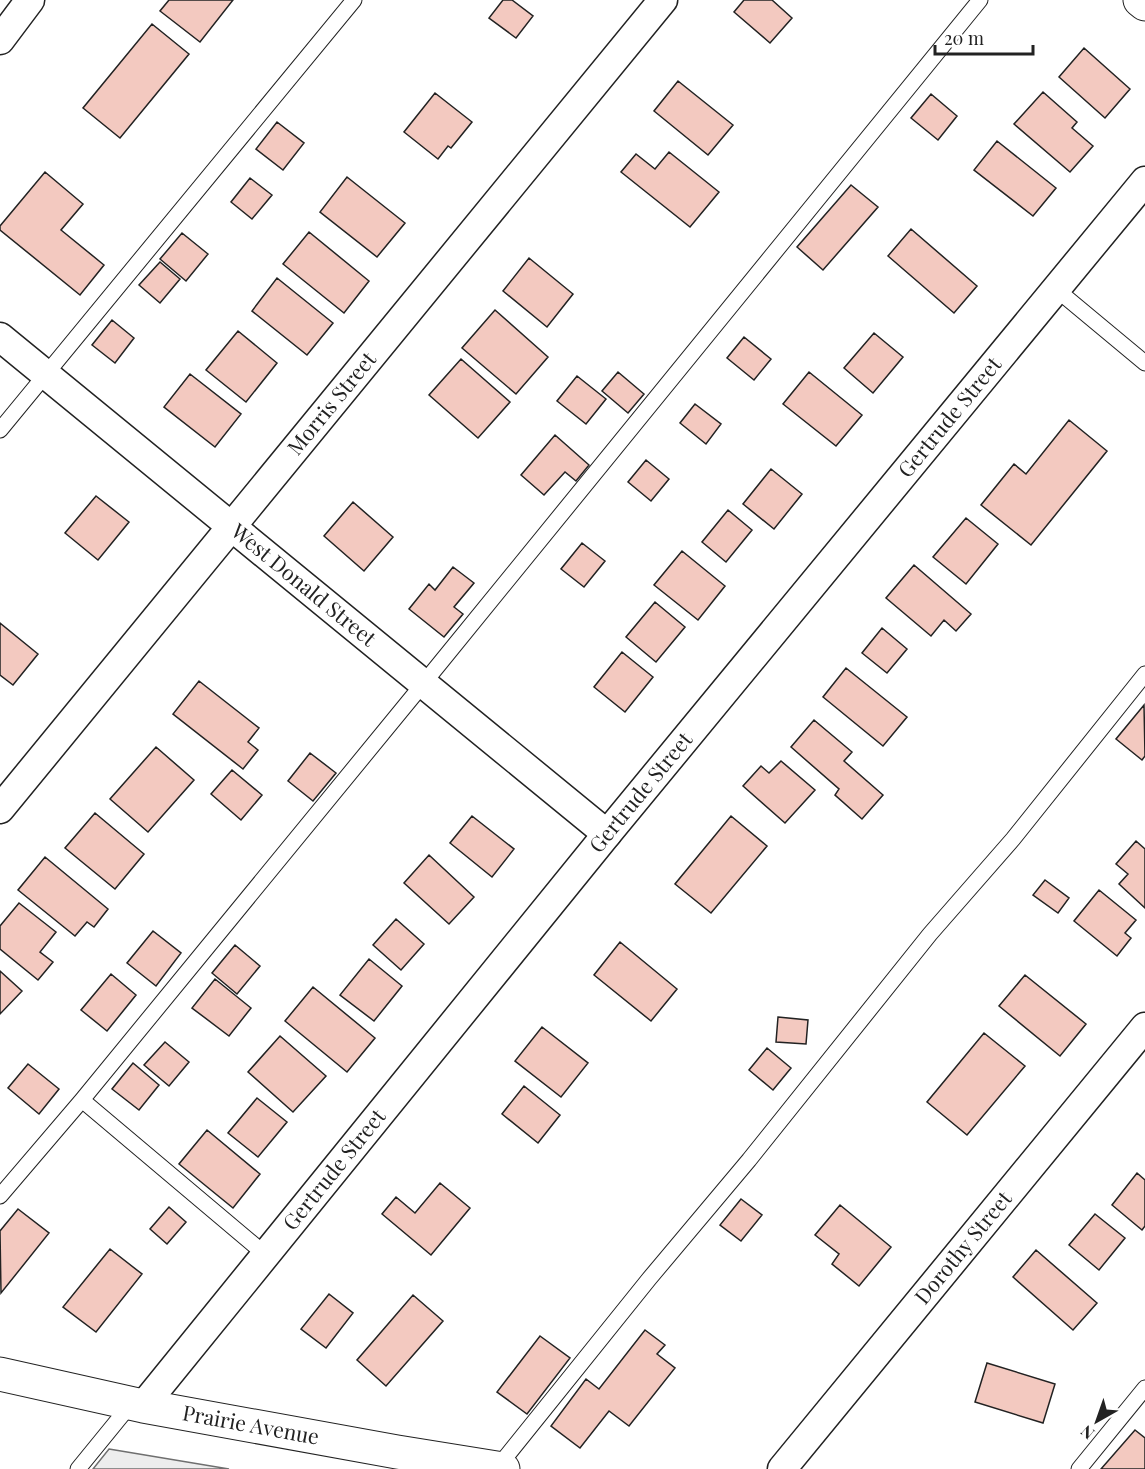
<svg xmlns="http://www.w3.org/2000/svg" width="1145" height="1469" viewBox="0 0 1145 1469" font-family="'Playfair Display',serif">
	<style>
		.parking { fill: #ededed; stroke: #6f6f6f; stroke-width: 1.5 }
		.building { fill: #f3c9c0; stroke: #222; stroke-width: 1.5 }
		.lines { fill: none; stroke-linecap: round; stroke-linejoin: round }
		.service-casing { stroke: #222; stroke-width: 17 }
		.minor-casing { stroke: #222; stroke-width: 31 }
		.tertiary-casing { stroke: #222; stroke-width: 35 }
		.primary-casing { stroke: #222; stroke-width: 35 }
		.service { stroke: #fff; stroke-width: 15 }
		.minor { stroke: #fff; stroke-width: 28 }
		.tertiary { stroke: #fff; stroke-width: 33 }
		.primary { stroke: #fff; stroke-width: 33 }
		.labels { text-anchor: middle; stroke-width: 4.5; stroke-linejoin: round; paint-order: stroke }
		.street-label { font-size: 21px; fill: #222; stroke: #fff }
	</style>
	<rect width="100%" height="100%" fill="#fff"/>
	<path class="parking" d="M 109,1449 L 229,1469 L 93,1469 Z"/>
	<path class="building" d="M 169,0 L 233,0 L 200,42 L 160,11 Z
		M 503,0 L 512,0 L 533,16 L 516,38 L 489,18 Z
		M 744,0 L 772,0 L 792,18 L 770,43 L 734,12 Z
		M 152,24 L 189,54 L 120,138 L 83,108 Z
		M 1084,48 L 1130,89 L 1105,118 L 1059,77 Z
		M 678,81 L 733,125 L 708,155 L 654,111 Z
		M 1043,92 L 1077,122 L 1072,128 L 1093,146 L 1070,172 L 1014,124 Z
		M 435,93 L 472,122 L 451,148 L 448,146 L 438,159 L 404,132 Z
		M 931,94 L 957,116 L 938,140 L 911,118 Z
		M 277,122 L 304,143 L 283,170 L 256,149 Z
		M 997,141 L 1056,188 L 1033,216 L 974,170 Z
		M 669,152 L 719,192 L 690,227 L 621,172 L 636,154 L 655,169 Z
		M 45,172 L 83,204 L 61,230 L 104,265 L 80,295 L 0,230 L 0,226 Z
		M 347,177 L 405,223 L 377,257 L 320,212 Z
		M 250,178 L 272,195 L 252,219 L 231,202 Z
		M 851,185 L 878,207 L 823,270 L 797,247 Z
		M 911,229 L 977,286 L 954,313 L 888,256 Z
		M 309,232 L 369,281 L 344,313 L 283,264 Z
		M 182,233 L 208,254 L 186,281 L 160,259 Z
		M 529,258 L 573,294 L 547,327 L 503,291 Z
		M 160,262 L 180,279 L 160,303 L 139,285 Z
		M 277,278 L 333,323 L 307,355 L 252,311 Z
		M 495,310 L 548,357 L 516,394 L 462,348 Z
		M 112,320 L 134,338 L 115,363 L 92,345 Z
		M 238,331 L 277,363 L 246,402 L 206,370 Z
		M 874,333 L 903,357 L 873,393 L 844,368 Z
		M 744,337 L 771,359 L 754,380 L 727,358 Z
		M 461,359 L 510,402 L 478,438 L 429,395 Z
		M 618,372 L 644,394 L 628,413 L 602,391 Z
		M 809,372 L 862,415 L 836,446 L 783,404 Z
		M 190,374 L 241,414 L 215,447 L 164,407 Z
		M 577,376 L 606,399 L 586,424 L 557,401 Z
		M 695,404 L 721,424 L 706,444 L 680,423 Z
		M 1069,420 L 1107,451 L 1031,545 L 981,505 L 1014,464 L 1026,474 Z
		M 555,435 L 589,465 L 576,481 L 565,472 L 544,495 L 521,475 Z
		M 646,460 L 669,479 L 651,501 L 628,482 Z
		M 771,469 L 802,494 L 774,529 L 743,504 Z
		M 96,496 L 129,522 L 98,560 L 65,533 Z
		M 353,502 L 393,537 L 364,571 L 324,536 Z
		M 728,510 L 752,530 L 726,562 L 702,542 Z
		M 966,518 L 998,544 L 966,584 L 933,557 Z
		M 582,543 L 605,561 L 584,587 L 561,569 Z
		M 682,551 L 725,586 L 698,620 L 654,585 Z
		M 914,565 L 971,614 L 956,631 L 944,620 L 931,636 L 886,598 Z
		M 453,567 L 474,583 L 454,607 L 463,614 L 444,637 L 409,609 L 429,584 L 435,590 Z
		M 655,602 L 685,627 L 656,662 L 626,637 Z
		M 0,623 L 38,654 L 13,685 L 0,675 Z
		M 882,628 L 907,649 L 887,673 L 862,653 Z
		M 622,652 L 653,677 L 625,712 L 594,687 Z
		M 846,668 L 907,717 L 883,746 L 823,697 Z
		M 199,681 L 259,728 L 248,742 L 258,750 L 243,769 L 173,714 Z
		M 1144,705 L 1145,756 L 1142,760 L 1116,739 Z
		M 814,720 L 852,752 L 844,761 L 883,795 L 862,819 L 835,795 L 839,789 L 791,747 Z
		M 156,747 L 194,780 L 148,832 L 110,799 Z
		M 310,753 L 336,773 L 313,801 L 288,781 Z
		M 781,761 L 815,790 L 785,823 L 743,786 L 761,766 L 769,773 Z
		M 232,770 L 262,795 L 241,820 L 211,794 Z
		M 95,813 L 144,854 L 115,889 L 65,848 Z
		M 472,816 L 514,849 L 492,877 L 450,843 Z
		M 731,816 L 767,846 L 711,913 L 675,884 Z
		M 1136,841 L 1145,849 L 1145,908 L 1119,884 L 1128,874 L 1116,864 Z
		M 429,855 L 474,897 L 449,924 L 404,883 Z
		M 45,857 L 108,909 L 94,927 L 87,922 L 75,936 L 18,890 Z
		M 1045,880 L 1069,898 L 1058,913 L 1033,895 Z
		M 1099,890 L 1136,920 L 1125,933 L 1131,938 L 1117,956 L 1074,921 Z
		M 19,903 L 56,932 L 40,952 L 53,962 L 38,980 L 0,949 L 0,926 Z
		M 396,919 L 424,944 L 401,970 L 373,945 Z
		M 153,931 L 181,953 L 156,986 L 127,963 Z
		M 620,942 L 677,989 L 651,1021 L 594,975 Z
		M 235,945 L 260,966 L 237,994 L 212,973 Z
		M 369,959 L 402,986 L 374,1021 L 340,995 Z
		M 0,971 L 22,991 L 0,1014 Z
		M 111,974 L 136,995 L 107,1031 L 81,1010 Z
		M 1025,975 L 1086,1024 L 1060,1056 L 999,1006 Z
		M 215,979 L 251,1008 L 229,1036 L 192,1008 Z
		M 313,987 L 375,1038 L 347,1072 L 285,1021 Z
		M 778,1017 L 808,1020 L 806,1044 L 776,1042 Z
		M 542,1027 L 588,1063 L 561,1097 L 515,1061 Z
		M 984,1033 L 1025,1066 L 967,1135 L 927,1102 Z
		M 280,1036 L 326,1076 L 293,1112 L 248,1072 Z
		M 165,1042 L 189,1062 L 169,1086 L 144,1065 Z
		M 767,1048 L 791,1068 L 773,1090 L 749,1070 Z
		M 133,1063 L 159,1085 L 139,1110 L 112,1089 Z
		M 28,1064 L 59,1089 L 39,1114 L 8,1088 Z
		M 524,1086 L 560,1115 L 538,1143 L 502,1114 Z
		M 257,1098 L 287,1122 L 258,1157 L 228,1133 Z
		M 207,1130 L 260,1174 L 233,1208 L 179,1164 Z
		M 1137,1173 L 1145,1180 L 1145,1226 L 1142,1230 L 1112,1205 Z
		M 440,1183 L 470,1208 L 431,1255 L 382,1214 L 396,1197 L 415,1213 Z
		M 741,1199 L 762,1215 L 741,1241 L 720,1225 Z
		M 840,1205 L 891,1247 L 859,1286 L 832,1264 L 839,1254 L 815,1235 Z
		M 169,1207 L 186,1222 L 167,1244 L 150,1229 Z
		M 18,1209 L 49,1233 L 1,1293 L 0,1231 Z
		M 1095,1214 L 1125,1238 L 1099,1270 L 1069,1245 Z
		M 110,1249 L 142,1274 L 96,1332 L 63,1307 Z
		M 1036,1250 L 1097,1303 L 1073,1330 L 1013,1277 Z
		M 329,1294 L 353,1313 L 326,1348 L 301,1329 Z
		M 413,1295 L 443,1321 L 386,1386 L 357,1360 Z
		M 645,1330 L 665,1345 L 657,1354 L 675,1368 L 629,1426 L 609,1411 L 580,1448 L 551,1426 L 586,1379 L 599,1389 Z
		M 540,1336 L 570,1358 L 527,1414 L 497,1392 Z
		M 987,1363 L 1055,1384 L 1043,1423 L 975,1402 Z
		M 1135,1430 L 1145,1438 L 1145,1469 L 1101,1469 Z"/>
	<g class="lines">
		<defs>
			<path id="service" d="M 1056,289 L 1145,363
				M 0,430 L 354,0
				M 82,1100 L 266,1255
				M 0,1196 L 82,1100 L 423,684 L 980,0
				M 497,1468 L 649,1279 L 749,1160 L 930,934 L 1013,839 L 1145,674
				M 78,1469 L 131,1404
				M 1079,1469 L 1145,1388"/>
			<g id="minor">
				<path d="M 0,40 L 30,0"/>
				<path id="s1" d="M 0,337 L 607,834"/>
				<path id="s2" d="M 0,809 L 663,0"/>
				<path id="s3" d="M 143,1406 L 607,834 L 1145,181"/>
				<path id="s4" d="M 782,1469 L 1145,1027"/>
			</g>
			<path id="tertiary" d="M 1140,0 L 1145,4"/>
			<g id="primary">
				<path id="s5" d="M 0,1374 L 143,1406 L 397,1452 L 503,1469"/>
			</g>
		</defs>
		<use href="#service" class="service-casing"/>
		<use href="#minor" class="minor-casing"/>
		<use href="#tertiary" class="tertiary-casing"/>
		<use href="#primary" class="primary-casing"/>
		<use href="#service" class="service"/>
		<use href="#minor" class="minor"/>
		<use href="#tertiary" class="tertiary"/>
		<use href="#primary" class="primary"/>
	</g>
	<g class="labels">
		<g class="street-label">
			<text dy="7" stroke="none"><textPath href="#s2" startOffset="524">Morris Street</textPath></text>
			<text dy="7" stroke="none"><textPath href="#s3" startOffset="1276">Gertrude Street</textPath></text>
			<text dy="7" stroke="none"><textPath href="#s1" startOffset="392">West Donald Street</textPath></text>
			<text dy="7" stroke="none"><textPath href="#s3" startOffset="790">Gertrude Street</textPath></text>
			<text dy="7" stroke="none"><textPath href="#s3" startOffset="304">Gertrude Street</textPath></text>
			<text dy="7" stroke="none"><textPath href="#s4" startOffset="286">Dorothy Street</textPath></text>
			<text dy="7" stroke="none"><textPath href="#s5" startOffset="256">Prairie Avenue</textPath></text>
		</g>
	</g>
	<g transform="translate(1097 1421) rotate(220)" stroke="#ffffff" stroke-width="4.5" paint-order="stroke">
	<path d="M0-4.5L10 22L0 15L-10 22Z" fill="#222222"/>
	<text y="-9" font-size="16" font-weight="bold" text-anchor="middle" fill="#222222">N</text>
	</g>
	<path d="M935 45v9h98v-9" fill="none" stroke="#222222" stroke-width="3"/>
	<text x="944" y="45" font-size="18" fill="#222222" stroke="#ffffff" stroke-width="4.5" paint-order="stroke">20 m</text>
</svg>
